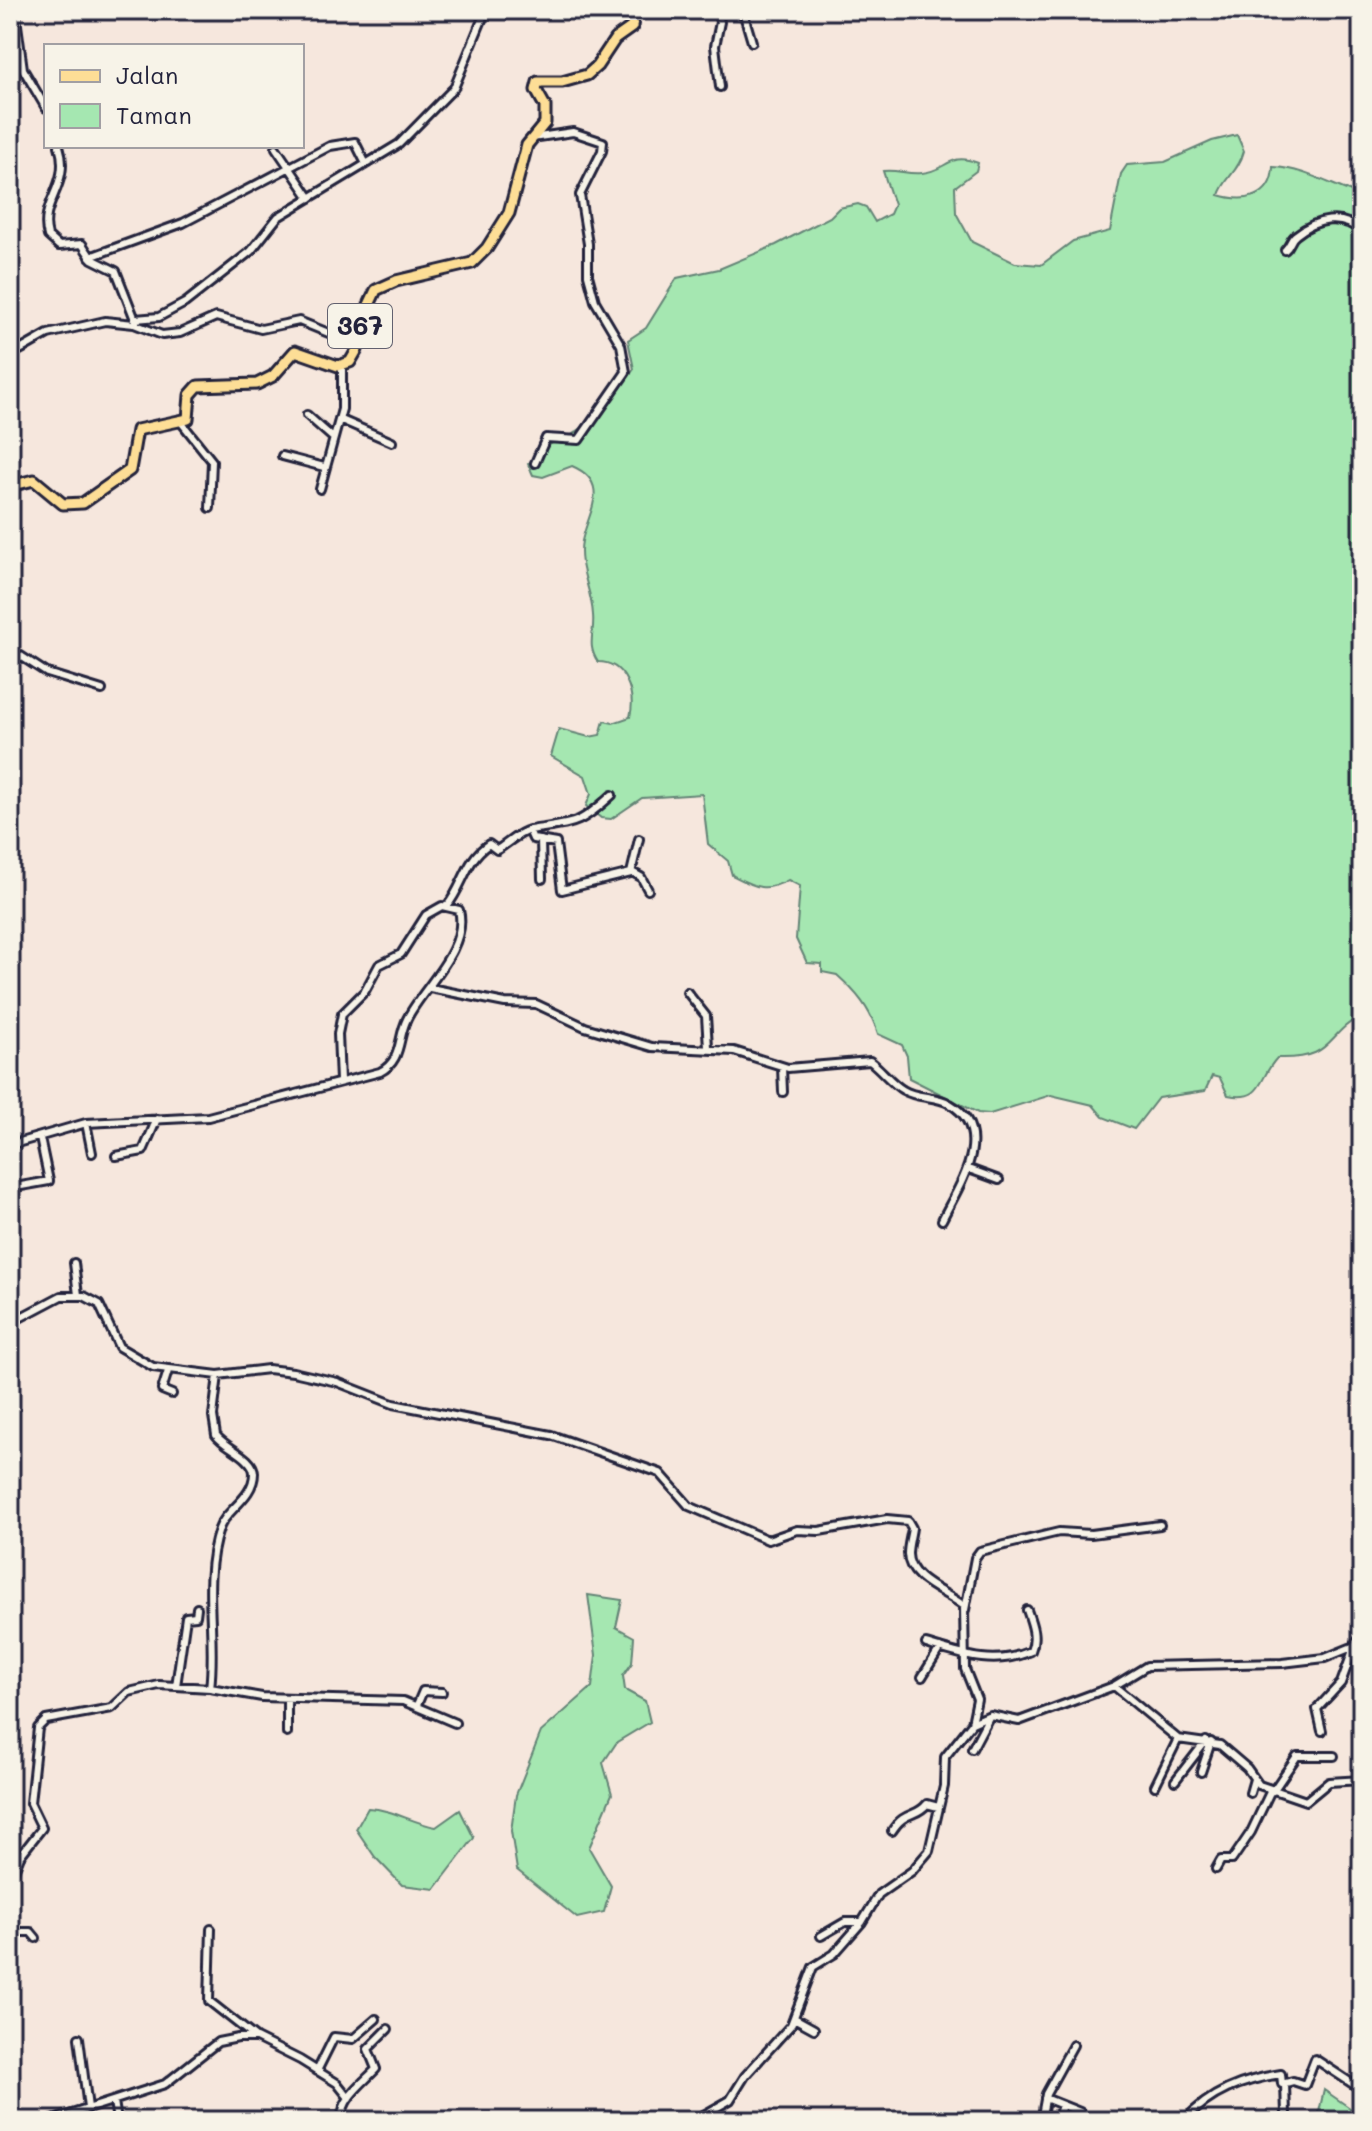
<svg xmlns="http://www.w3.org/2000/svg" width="1372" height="2131" viewBox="0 0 1372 2131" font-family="Mali,sans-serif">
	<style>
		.green { fill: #a5e7b1; stroke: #648476; stroke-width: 2 }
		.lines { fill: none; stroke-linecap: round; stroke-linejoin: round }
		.minor-casing { stroke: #22223b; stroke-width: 12 }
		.primary-casing { stroke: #22223b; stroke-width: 15 }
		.minor { stroke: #f7f3e8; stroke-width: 6 }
		.primary { stroke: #fdde96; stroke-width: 9 }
		.labels { text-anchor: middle; stroke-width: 8; stroke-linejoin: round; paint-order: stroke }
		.shield { fill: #f7f3e8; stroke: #62616f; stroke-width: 2 }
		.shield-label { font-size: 26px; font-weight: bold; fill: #22223b }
	</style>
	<rect width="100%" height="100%" fill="#f6e7dd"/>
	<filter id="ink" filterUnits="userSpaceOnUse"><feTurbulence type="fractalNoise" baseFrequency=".0125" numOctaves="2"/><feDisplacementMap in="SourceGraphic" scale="16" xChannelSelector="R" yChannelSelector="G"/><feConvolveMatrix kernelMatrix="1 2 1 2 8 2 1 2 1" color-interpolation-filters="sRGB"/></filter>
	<g filter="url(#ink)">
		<path class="green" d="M 1237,135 L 1244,151 C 1239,171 1224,179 1219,195 C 1245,203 1272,198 1273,167 C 1304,168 1332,186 1362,196 L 1362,1015 C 1324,1035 1335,1060 1277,1058 C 1258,1078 1264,1102 1228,1095 L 1220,1078 L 1212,1076 L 1205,1091 L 1158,1098 L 1134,1129 L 1103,1117 L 1093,1105 L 1051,1095 L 990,1114 L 978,1113 L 909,1078 L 907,1056 L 902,1045 L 878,1034 C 870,1008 856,992 837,975 L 822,972 L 822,964 L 807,963 L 796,939 L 800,886 L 788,880 C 765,893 755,887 732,875 L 728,861 L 708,844 L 702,794 L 642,798 L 611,819 L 601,818 L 586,806 L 591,794 L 585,776 L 551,756 L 559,729 L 589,737 L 600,735 L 604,721 L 613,723 L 630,717 C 636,693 625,662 598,662 C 586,644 595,634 593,615 C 592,590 577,566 582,541 C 588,512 612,483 572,466 L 543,477 L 533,475 L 528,464 L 553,442 L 567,438 L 586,425 L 592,426 L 634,369 L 628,340 L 646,328 L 677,278 L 719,269 L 776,245 L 830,217 L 839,208 L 858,204 L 866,207 L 875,222 L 890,214 L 894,205 L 883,171 C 897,169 908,175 922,173 C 947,171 949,151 978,163 L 976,171 L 955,187 L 956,213 L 972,242 L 1015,263 L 1041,265 L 1073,241 L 1110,231 L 1121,174 L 1127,165 L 1165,162 L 1212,141 Z
			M 588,1595 L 622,1600 L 616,1627 L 634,1637 L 632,1663 L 623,1676 L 625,1690 L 645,1701 L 650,1722 L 617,1742 L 603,1763 L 612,1794 L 589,1848 L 611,1886 L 604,1912 L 577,1918 L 517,1870 L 511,1831 L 516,1795 L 541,1732 L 592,1687 L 596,1655 Z
			M 368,1808 C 392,1809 413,1823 436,1827 L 460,1810 L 474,1838 L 435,1889 L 402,1885 L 375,1857 L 356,1829 Z
			M 1324,2090 L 1350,2108 L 1352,2121 L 1323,2121 L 1319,2112 Z"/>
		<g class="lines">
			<defs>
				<path id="minor" d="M 15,10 L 23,69 L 46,108
					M 717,10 L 720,22 L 715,46 L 720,87
					M 733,10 L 744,15 L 752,42
					M 532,138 L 573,132 L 603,142 L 602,151 L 580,195 L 588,244 L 588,275 L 595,301 L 621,345 L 626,372 L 579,440 L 546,438 L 535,463
					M 59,146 C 72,186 38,202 48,236 L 59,246 L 82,244 L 92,259 L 116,271 L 136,322
					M 276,148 L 310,198
					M 1285,250 C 1291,245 1290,239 1296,235 C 1316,219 1342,213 1362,232
					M 90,257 L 183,223 L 330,146 L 355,142 L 366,164
					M 135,319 L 159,317 L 185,303 L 251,251 L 278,217 L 399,144 L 454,88 L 486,10
					M 10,347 L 20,350 L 48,334 L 105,321 L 134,324 L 162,335 L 180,333 L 216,317 L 261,329 L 299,321 L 331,334 L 360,324
					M 307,415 L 333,438
					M 339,419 L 392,442
					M 181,422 L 212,461 L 210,508
					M 282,456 L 324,467
					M 320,489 L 342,409 L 342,367
					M 10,649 L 47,673 L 102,690
					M 529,830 L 533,839 L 556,843 L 562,890 L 631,873 L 639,839
					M 541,840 L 542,879
					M 632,872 L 641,877 L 648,890
					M 447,906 C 464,885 465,860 489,844 L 497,850 C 507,844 519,832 530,830 C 574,823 577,827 612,795
					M 430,988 L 505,1003 L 536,1004 L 585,1027 L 652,1047 L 734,1051 L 788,1068 L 870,1061 C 882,1070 891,1083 903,1090 C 917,1099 936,1095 950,1104 C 997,1132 958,1187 942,1220
					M 687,992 L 706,1016 L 708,1047
					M 782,1067 L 783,1092
					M 86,1123 L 92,1153
					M 10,1145 L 86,1123 L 208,1117 L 380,1072 C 403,1060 397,1039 407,1019 C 422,988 469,949 459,910 L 442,906 L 426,915 L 401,954 L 379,965 L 365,991 L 342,1014 L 338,1034 L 340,1081
					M 116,1156 L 143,1151 L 157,1119
					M 969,1169 L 999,1180
					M 10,1188 L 49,1181 L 40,1138
					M 74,1263 L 78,1295
					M 10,1323 L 61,1296 L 84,1296 L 99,1304 L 119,1347 L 153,1367 L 218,1375 L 268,1369 L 293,1372 L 337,1382 L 393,1404 L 551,1435 L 660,1473 L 689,1506 L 768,1540 L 797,1530 L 819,1531 L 887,1519 L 908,1521 L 912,1528 C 911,1536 908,1545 908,1554 C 908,1580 947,1592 964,1606 L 965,1669 L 977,1699 L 972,1723
					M 168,1371 L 162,1390 L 172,1394
					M 965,1610 L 975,1558 L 980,1551 L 1059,1532 L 1091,1534 L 1160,1525
					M 926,1644 C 962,1655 995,1667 1031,1651 C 1037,1637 1032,1624 1027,1610
					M 922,1677 L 940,1648
					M 176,1686 L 186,1617 L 196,1616 L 197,1608
					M 1114,1686 L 1178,1739 L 1220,1745 L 1247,1768 L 1259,1785 L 1306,1801 L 1329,1782 L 1362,1780
					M 210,1688 C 217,1635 201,1582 219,1529 C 225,1510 254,1498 254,1473 C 254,1457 224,1447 216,1435 L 213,1416 L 218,1375
					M 417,1705 L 423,1691 L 442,1692
					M 1322,1731 L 1317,1709 L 1341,1683 L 1356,1642
					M 287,1733 L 287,1699
					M 972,1749 L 990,1715
					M 1201,1772 L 1211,1742
					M 1175,1781 L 1206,1741
					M 1155,1786 L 1178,1739
					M 1273,1791 L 1297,1756 L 1334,1756
					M 1250,1793 L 1254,1779
					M 892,1831 C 905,1810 916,1818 927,1804 L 938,1807
					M 1216,1869 L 1221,1860 L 1232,1860 L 1251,1832 L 1271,1790
					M 10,1881 L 20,1856 L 42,1828 L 30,1803 L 38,1728 L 46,1720 L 112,1708 L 129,1692 L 159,1685 L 210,1688 L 262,1697 L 403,1701 L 455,1723
					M 211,1929 L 209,2001 L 256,2038
					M 10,1932 L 31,1932 L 36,1938
					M 821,1936 L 845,1922 L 862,1922
					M 794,2018 L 814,2029
					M 79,2038 L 88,2108
					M 317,2071 L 334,2037 L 353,2039 L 376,2019
					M 1285,2084 L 1286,2114
					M 1045,2098 L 1080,2112
					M 114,2101 L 117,2121
					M 50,2121 L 165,2084 L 218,2042 L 238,2038 L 256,2038 L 300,2060 L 337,2083 L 349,2098
					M 342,2121 C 340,2099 362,2084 376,2069 L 368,2049 L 388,2029
					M 693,2121 L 730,2100 L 745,2076 L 791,2025 L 813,1967 L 834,1954 L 862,1922 L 879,1894 L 912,1871 L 929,1851 L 944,1786 L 945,1757 L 972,1723 L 990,1715 L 1019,1721 L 1114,1686 L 1147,1666 L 1282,1663 L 1325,1658 L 1362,1643
					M 1041,2121 L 1046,2094 L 1073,2045
					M 1057,2121 L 1062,2105
					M 1184,2121 C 1210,2092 1242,2080 1281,2074 L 1282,2084 L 1293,2081 L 1305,2085 L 1315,2059 L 1362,2090"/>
				<path id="primary" d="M 10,486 L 34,480 L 63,504 L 83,503 L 130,470 L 137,430 L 188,419 L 190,395 L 198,386 L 257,384 L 273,376 L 295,351 L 338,366 L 350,362 L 357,350 L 360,324 L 376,290 L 396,281 L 472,263 L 487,248 L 509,213 L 527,145 L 545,123 L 545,106 L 536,90 L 538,82 L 562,82 L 587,75 L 597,66 L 615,39 L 632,27 L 634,10"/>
			</defs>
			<use href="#minor" class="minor-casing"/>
			<use href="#primary" class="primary-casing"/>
			<use href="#minor" class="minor"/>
			<use href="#primary" class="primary"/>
		</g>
	</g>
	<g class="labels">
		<rect class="shield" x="328" y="304" width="64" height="44" rx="6"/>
		<g class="shield-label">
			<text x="360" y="335">367</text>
		</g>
	</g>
	<rect width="1372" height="2131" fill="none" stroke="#f7f3e8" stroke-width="40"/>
	<rect x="20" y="20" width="1332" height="2091" fill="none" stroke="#22223b" stroke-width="3" filter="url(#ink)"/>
	<rect x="44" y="44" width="260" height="104" fill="#f7f3e8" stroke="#a29fa3" stroke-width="2"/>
	<rect x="60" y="70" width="40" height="12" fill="#fdde96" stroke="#a29fa3" stroke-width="2"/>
	<text x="116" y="84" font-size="24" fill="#22223b">Jalan</text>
	<rect x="60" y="104" width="40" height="24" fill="#a5e7b1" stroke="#a29fa3" stroke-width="2"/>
	<text x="116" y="124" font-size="24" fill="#22223b">Taman</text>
</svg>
